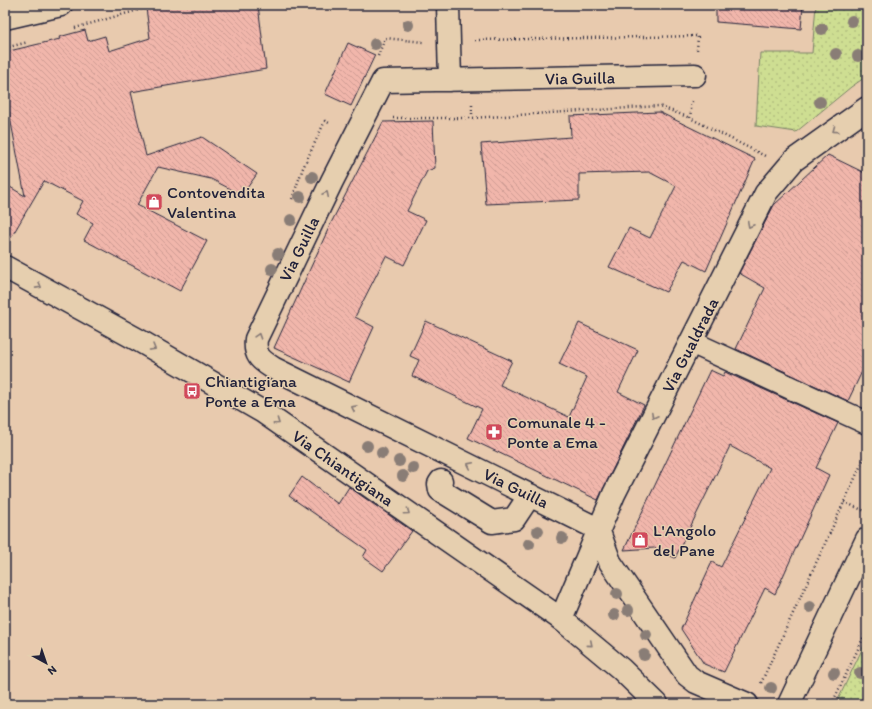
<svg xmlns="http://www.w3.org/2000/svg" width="872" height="709" viewBox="0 0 872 709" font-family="Itim,sans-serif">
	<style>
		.grass { fill: url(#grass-dots); stroke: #788066 }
		.building { fill: url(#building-back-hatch); stroke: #22223b }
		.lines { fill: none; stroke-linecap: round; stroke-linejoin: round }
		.street-casing { stroke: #22223b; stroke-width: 25 }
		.secondary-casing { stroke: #22223b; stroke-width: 25 }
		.path { stroke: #22223b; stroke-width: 2.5; stroke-dasharray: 1 3; stroke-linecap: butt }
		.street { stroke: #e6cfaf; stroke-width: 22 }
		.secondary { stroke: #e6cfaf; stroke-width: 22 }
		.tree { fill: #897d76 }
		.oneway { stroke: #847875 }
		.labels { text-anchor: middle; stroke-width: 3; stroke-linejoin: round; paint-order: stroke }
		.street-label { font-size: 17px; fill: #22223b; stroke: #e6cfaf }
		.poi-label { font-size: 17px; fill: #22223b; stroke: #e6cfaf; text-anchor: start }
	</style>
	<defs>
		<pattern id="grass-dots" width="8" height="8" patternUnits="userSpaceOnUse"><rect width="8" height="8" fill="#cede92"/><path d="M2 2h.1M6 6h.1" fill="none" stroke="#b1be7f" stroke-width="1.8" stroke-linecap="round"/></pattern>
		<pattern id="building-back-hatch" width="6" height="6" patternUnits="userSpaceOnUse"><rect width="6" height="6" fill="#f1b6ab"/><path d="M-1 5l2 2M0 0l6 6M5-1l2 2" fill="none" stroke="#ce9c94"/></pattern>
	</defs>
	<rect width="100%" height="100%" fill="#e8caae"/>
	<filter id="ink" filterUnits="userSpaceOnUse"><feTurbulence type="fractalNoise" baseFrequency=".025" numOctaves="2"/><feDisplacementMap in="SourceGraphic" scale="8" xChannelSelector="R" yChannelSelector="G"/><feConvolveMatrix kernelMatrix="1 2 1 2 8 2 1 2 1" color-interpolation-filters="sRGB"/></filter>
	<g filter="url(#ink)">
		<path class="grass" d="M 816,5 L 867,5 L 867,76 L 851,87 L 796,132 L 756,126 L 760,53 L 812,53 Z
			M 867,639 L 867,704 L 836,704 Z"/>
		<path class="building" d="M 158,5 L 258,5 L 266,69 L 131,92 L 146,156 L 202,137 L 257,174 L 242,195 L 211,179 L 158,167 L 137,205 L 207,241 L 180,291 L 84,240 L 93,223 L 76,214 L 83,201 L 44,181 L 5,248 L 5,184 L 25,196 L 9,112 L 5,113 L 5,52 L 60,39 L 59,37 L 85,30 L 88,41 L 105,36 L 109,51 L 150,38 L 146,8 Z
			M 716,5 L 803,5 L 801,29 L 716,22 Z
			M 348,43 L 375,55 L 351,106 L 325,94 Z
			M 659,112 L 755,159 L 706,271 L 684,260 L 666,292 L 609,267 L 629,228 L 650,238 L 676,186 L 649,172 L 579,174 L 579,200 L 486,204 L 481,144 L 571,137 L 570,116 Z
			M 433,121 L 435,168 L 427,171 L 407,211 L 426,220 L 404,265 L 386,256 L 355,317 L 374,327 L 349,382 L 274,348 L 331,223 L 383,122 Z
			M 828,155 L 867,174 L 867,361 L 848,401 L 736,349 L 765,288 L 739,273 L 774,205 Z
			M 426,321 L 512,361 L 500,385 L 569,417 L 587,377 L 559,364 L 579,323 L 638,350 L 618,392 L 644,405 L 598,500 L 468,438 L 482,409 L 412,376 L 419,360 L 410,356 Z
			M 710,370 L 723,376 L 725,372 L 838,423 L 816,468 L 829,475 L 775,594 L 765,588 L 724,672 L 704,664 L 681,629 L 712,562 L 721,567 L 770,468 L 730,446 L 675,558 L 654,548 L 624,550 Z
			M 302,477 L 338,504 L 349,487 L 412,531 L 383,571 L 363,557 L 367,550 L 289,496 Z"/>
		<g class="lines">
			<defs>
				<path id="street" d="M 448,5 L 450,80
					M 691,342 L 867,423
					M 441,481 L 439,484 L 440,490 L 492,522 L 514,519 L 530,495
					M 598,529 L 273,368 C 261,360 254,356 256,339 L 332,181 L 383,81 L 695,75
					M 598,529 L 610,562 L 687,675 L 696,682 L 747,704
					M 561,619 L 614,494 L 766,193 L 794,160 L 867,108
					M 789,704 L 867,539"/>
				<path id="secondary" d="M 5,18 L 61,5
					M 5,267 L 140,341 L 263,412 L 561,619 L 621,669 L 657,704"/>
			</defs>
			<use href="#street" class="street-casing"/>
			<use href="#secondary" class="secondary-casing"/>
			<path class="path" d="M 865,5 L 867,14
				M 75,28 L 156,5
				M 475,40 L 698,36 L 697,50
				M 5,48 L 28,42
				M 378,56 L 385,38 L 423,42
				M 692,101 L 690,118 L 765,156
				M 393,118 L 472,118 L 659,106 L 690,118
				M 472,118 L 472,105
				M 292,199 L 303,168 L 325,121 L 331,124
				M 844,502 L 867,512
				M 761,683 L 867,452
				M 832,704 L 867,630"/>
			<use href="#street" class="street"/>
			<use href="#secondary" class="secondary"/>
		</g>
		<g class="tree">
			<circle cx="852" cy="21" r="6"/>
			<circle cx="408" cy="25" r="6"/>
			<circle cx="822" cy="29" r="6"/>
			<circle cx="375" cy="44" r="6"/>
			<circle cx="836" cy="54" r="6"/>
			<circle cx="858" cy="56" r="6"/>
			<circle cx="820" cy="102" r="6"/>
			<circle cx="312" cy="177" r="6"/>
			<circle cx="300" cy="197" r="6"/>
			<circle cx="291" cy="220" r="6"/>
			<circle cx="278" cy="254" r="6"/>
			<circle cx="272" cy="269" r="6"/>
			<circle cx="367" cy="446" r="6"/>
			<circle cx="382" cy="453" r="6"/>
			<circle cx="399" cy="461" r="6"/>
			<circle cx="413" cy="468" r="6"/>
			<circle cx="403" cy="476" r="6"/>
			<circle cx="538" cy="531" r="6"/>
			<circle cx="562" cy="538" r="6"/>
			<circle cx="529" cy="544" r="6"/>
			<circle cx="617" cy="594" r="6"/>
			<circle cx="810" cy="607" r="6"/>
			<circle cx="628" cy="610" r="6"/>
			<circle cx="614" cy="615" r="6"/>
			<circle cx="646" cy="635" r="6"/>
			<circle cx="644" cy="655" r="6"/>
			<circle cx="834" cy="673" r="6"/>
			<circle cx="860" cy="673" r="6"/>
			<circle cx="771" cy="688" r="6"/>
		</g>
		<defs><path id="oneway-chevron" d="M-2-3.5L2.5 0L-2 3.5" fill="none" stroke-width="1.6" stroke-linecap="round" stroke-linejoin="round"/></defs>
		<g class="oneway">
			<use href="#oneway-chevron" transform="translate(835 130) rotate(143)"/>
			<use href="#oneway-chevron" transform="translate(326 194) rotate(-64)"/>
			<use href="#oneway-chevron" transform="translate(750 225) rotate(117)"/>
			<use href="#oneway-chevron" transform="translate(39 286) rotate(29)"/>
			<use href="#oneway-chevron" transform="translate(258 336) rotate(-72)"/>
			<use href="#oneway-chevron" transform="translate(153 348) rotate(30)"/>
			<use href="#oneway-chevron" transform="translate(354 408) rotate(-154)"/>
			<use href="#oneway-chevron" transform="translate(654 416) rotate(117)"/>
			<use href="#oneway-chevron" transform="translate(277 422) rotate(35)"/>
			<use href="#oneway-chevron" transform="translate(470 465) rotate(-154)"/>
			<use href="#oneway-chevron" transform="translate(407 512) rotate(35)"/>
			<use href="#oneway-chevron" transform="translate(590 644) rotate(40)"/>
		</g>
	</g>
	<defs>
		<symbol id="shop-square" viewBox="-11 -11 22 22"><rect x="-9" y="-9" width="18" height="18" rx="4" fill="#d1495b" stroke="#e6cfaf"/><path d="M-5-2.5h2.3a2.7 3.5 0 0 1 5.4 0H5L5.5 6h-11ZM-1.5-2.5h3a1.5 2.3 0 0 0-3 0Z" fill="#fff"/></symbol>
		<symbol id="bus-square" viewBox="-11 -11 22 22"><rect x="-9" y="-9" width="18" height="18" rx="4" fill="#d1495b" stroke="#e6cfaf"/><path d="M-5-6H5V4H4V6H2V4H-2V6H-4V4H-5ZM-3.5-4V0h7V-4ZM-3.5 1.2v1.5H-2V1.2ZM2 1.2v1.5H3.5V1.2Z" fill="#fff"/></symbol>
		<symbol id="pharmacy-square" viewBox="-11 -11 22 22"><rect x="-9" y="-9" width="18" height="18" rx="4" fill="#d1495b" stroke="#e6cfaf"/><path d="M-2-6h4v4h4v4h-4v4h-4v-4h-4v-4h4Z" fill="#fff"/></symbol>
	</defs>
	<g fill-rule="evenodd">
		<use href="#shop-square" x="144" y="192" width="20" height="20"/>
		<use href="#bus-square" x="182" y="381" width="20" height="20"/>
		<use href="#pharmacy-square" x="484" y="422" width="20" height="20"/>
		<use href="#shop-square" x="630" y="530" width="20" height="20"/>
	</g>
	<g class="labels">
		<g class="street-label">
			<text transform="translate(580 78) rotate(-1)" y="6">Via Guilla</text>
			<text transform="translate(299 249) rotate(-64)" y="6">Via Guilla</text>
			<text transform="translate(690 345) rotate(-63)" y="6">Via Gualdrada</text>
			<text transform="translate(343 468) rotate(35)" y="6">Via Chiantigiana</text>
			<text transform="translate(516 488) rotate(26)" y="6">Via Guilla</text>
		</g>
		<g class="poi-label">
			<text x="167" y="198">Contovendita<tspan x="167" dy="20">Valentina</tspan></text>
			<text x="205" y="387">Chiantigiana<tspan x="205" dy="20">Ponte a Ema</tspan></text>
			<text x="507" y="428">Comunale 4 -<tspan x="507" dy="20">Ponte a Ema</tspan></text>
			<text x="653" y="536">L'Angolo<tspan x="653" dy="20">del Pane</tspan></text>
		</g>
	</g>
	<rect width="872" height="709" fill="none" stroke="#e6cfaf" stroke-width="20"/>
	<rect x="10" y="10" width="852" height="689" fill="none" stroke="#22223b" stroke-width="1.5" filter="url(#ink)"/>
	<g transform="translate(46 663) rotate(140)" stroke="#e6cfaf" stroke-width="3" paint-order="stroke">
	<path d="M0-3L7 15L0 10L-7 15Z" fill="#22223b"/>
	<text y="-6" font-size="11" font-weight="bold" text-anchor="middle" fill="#22223b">N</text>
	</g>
</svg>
